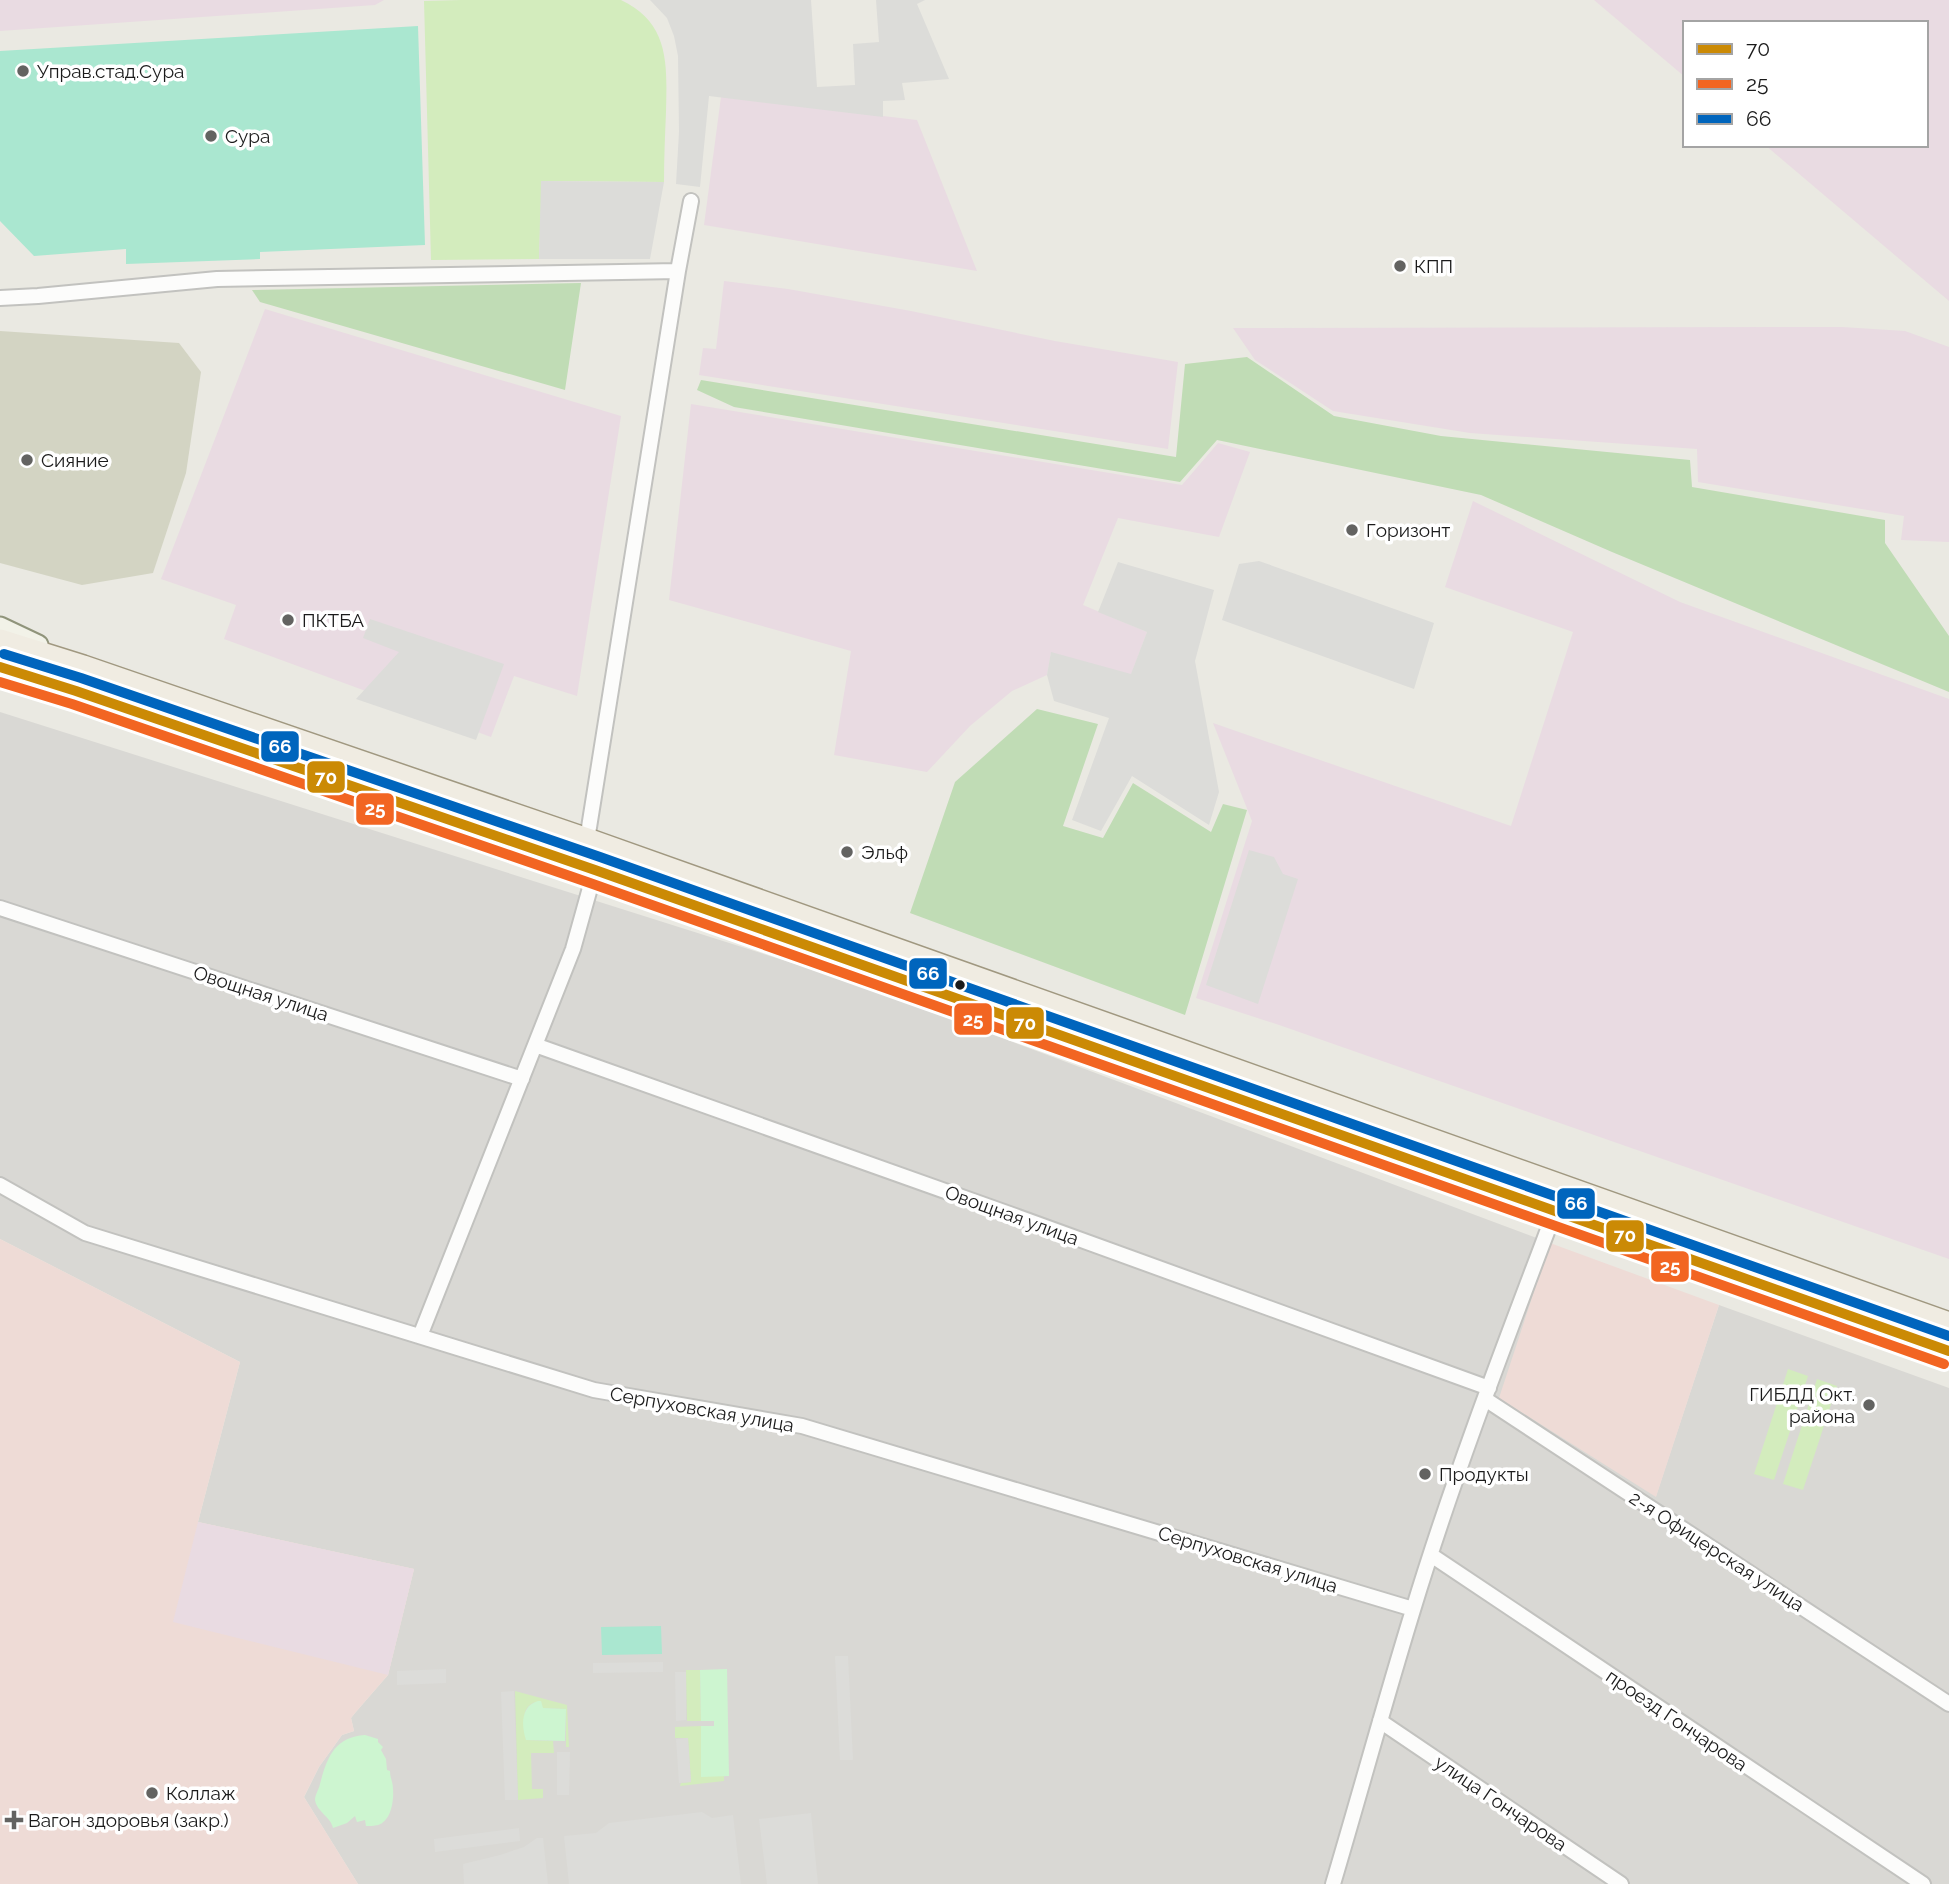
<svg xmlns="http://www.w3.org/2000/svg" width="1949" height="1884" viewBox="0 0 1949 1884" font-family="Raleway,sans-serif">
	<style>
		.residential { fill: #d9d8d4 }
		.commercial { fill: #eedbd6 }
		.industrial { fill: #e9dbe2 }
		.construction { fill: #d3d4c3 }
		.grass { fill: #d3ecbd }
		.forest { fill: #c0dcb5 }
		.park { fill: #cdf5d0 }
		.pitch { fill: #aae7d0 }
		.parking { fill: #dcdcd9 }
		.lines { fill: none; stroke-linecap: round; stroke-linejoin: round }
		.street-casing { stroke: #c2c2bf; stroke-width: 18 }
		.secondary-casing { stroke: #90947b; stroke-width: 23 }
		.primary-casing { stroke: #a09880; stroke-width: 26 }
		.street { stroke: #fcfcfb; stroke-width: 14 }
		.secondary { stroke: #f2f2e8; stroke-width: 19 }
		.primary { stroke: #f0ece2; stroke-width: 23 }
		.bus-1-casing { stroke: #fff; stroke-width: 16 }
		.bus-2-casing { stroke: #fff; stroke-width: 16 }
		.bus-3-casing { stroke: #fff; stroke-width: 16 }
		.bus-1 { stroke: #cb8a05; stroke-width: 10 }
		.bus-2 { stroke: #f26522; stroke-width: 10 }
		.bus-3 { stroke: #0065bd; stroke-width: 10 }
		.poi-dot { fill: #636361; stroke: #fff; stroke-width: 2.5 }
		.bus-dot { fill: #1b1b1b; stroke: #fff; stroke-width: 2.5 }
		.labels { text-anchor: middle; stroke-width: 7; stroke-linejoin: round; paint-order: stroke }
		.poi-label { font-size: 19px; fill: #1b1b1b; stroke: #fff; text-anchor: start }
		.street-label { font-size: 19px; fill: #1b1b1b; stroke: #fff }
		.line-badge { stroke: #fff; stroke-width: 2.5 }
		.badge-label { font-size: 19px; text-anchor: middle; font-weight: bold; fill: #fff }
	</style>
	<rect width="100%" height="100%" fill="#eae9e2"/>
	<path class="residential" d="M 0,712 L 852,982 L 1550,1243 L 1656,1496 L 1719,1305 L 1949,1388 L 1949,1884 L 358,1884 L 304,1797 L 319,1767 L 342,1735 L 354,1731 L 351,1718 L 355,1713 L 388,1675 L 414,1569 L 198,1522 L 240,1362 L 0,1239 Z"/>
	<path class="commercial" d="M 0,1239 L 240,1362 L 198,1522 L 414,1569 L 388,1675 L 355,1713 L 351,1718 L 354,1731 L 342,1735 L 319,1767 L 304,1797 L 358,1884 L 0,1884 Z
		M 1550,1243 L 1719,1305 L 1656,1497 L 1499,1398 Z"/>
	<path class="industrial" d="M 0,0 L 384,0 L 375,5 L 0,31 Z
		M 1594,0 L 1949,0 L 1949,301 L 1765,145 L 1926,145 L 1926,23 L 1685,23 L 1685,77 Z
		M 721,97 L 917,120 L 977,271 L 704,225 Z
		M 724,281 L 788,289 L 911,311 L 1055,341 L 1178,362 L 1168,449 L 699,375 L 703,348 L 716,349 Z
		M 265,309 L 621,416 L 577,696 L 514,676 L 491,737 L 224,639 L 236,605 L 161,579 Z
		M 1842,327 L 1905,331 L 1949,347 L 1949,542 L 1901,540 L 1904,516 L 1698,482 L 1697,449 L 1470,433 L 1333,411 L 1255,360 L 1233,328 Z
		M 691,404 L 1182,485 L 1218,443 L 1250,452 L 1219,537 L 1118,518 L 1083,605 L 1147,632 L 1131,675 L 1051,653 L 1047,675 L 1012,691 L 970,726 L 927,772 L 834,755 L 851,651 L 669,600 Z
		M 1473,501 L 1680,602 L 1949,699 L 1949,1259 L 1282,1026 L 1196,998 L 1252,821 L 1213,723 L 1511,826 L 1573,632 L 1445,587 Z
		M 198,1522 L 414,1569 L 388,1675 L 173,1622 Z"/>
	<path class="construction" d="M 0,331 L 179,343 L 201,372 L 186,473 L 153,573 L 82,585 L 0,563 Z"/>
	<path class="grass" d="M 461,0 L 621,0 C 670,23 667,65 666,112 C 665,135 664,159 664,182 L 542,181 L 539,259 L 431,260 L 424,1 Z
		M 1788,1369 L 1808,1376 L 1774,1480 L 1754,1474 Z
		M 1817,1379 L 1837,1386 L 1803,1490 L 1783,1484 Z
		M 686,1670 L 700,1670 L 701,1721 L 687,1721 Z
		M 515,1691 L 567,1705 L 569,1747 L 566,1747 L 566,1709 L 542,1708 L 541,1701 C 518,1704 525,1723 526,1740 L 553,1741 L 554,1753 L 531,1753 L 532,1789 L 543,1789 L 543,1798 L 518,1800 Z
		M 701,1726 L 701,1776 L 724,1776 L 724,1781 L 680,1786 L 681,1783 L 691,1782 L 688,1738 L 675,1738 L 675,1727 Z"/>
	<path class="forest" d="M 581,283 L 565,390 L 260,302 L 252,290 Z
		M 1247,357 L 1334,416 L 1441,436 L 1690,460 L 1692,487 L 1885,520 L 1885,543 L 1949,636 L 1949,692 L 1612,552 L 1481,495 L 1217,440 L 1180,482 L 734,407 L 697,390 L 701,380 L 1176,457 L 1185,364 Z
		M 1037,709 L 1098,724 L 1063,826 L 1103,838 L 1133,783 L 1211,832 L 1223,804 L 1247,810 L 1185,1015 L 910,913 L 955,782 Z"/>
	<path class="park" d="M 727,1669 L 729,1776 L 701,1777 L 701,1726 L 714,1726 L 714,1721 L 701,1721 L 700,1670 Z
		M 538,1701 L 541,1701 L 543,1708 L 566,1709 L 565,1741 L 526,1740 C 521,1725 521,1706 538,1701 Z
		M 365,1735 L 378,1739 L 378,1742 L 383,1747 L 381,1750 L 386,1759 L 387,1770 L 390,1771 C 390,1778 393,1782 393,1789 C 394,1801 391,1821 378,1825 C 374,1826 370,1826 366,1826 L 365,1820 L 357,1822 L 355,1816 L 347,1823 L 333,1828 C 331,1817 317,1812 315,1800 C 315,1795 319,1789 320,1784 C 327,1757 335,1737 365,1735 Z"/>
	<path class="pitch" d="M 418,26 L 425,245 L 260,252 L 260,259 L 126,264 L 126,249 L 34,256 L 0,221 L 0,51 Z
		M 661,1626 L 662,1654 L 602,1655 L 601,1627 Z"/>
	<path class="parking" d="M 650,0 L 811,0 L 817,87 L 855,85 L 853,44 L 879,42 L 876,0 L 925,0 L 917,4 L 949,79 L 902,83 L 905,100 L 883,101 L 883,117 L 709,96 L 700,187 L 676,184 L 679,132 L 678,56 L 674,36 L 667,18 Z
		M 541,181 L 664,182 L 650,259 L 539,259 Z
		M 1259,561 L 1434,623 L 1414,689 L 1222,620 L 1239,564 Z
		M 1118,562 L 1214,590 L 1195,661 L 1219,792 L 1209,825 L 1132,776 L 1101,831 L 1072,820 L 1109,718 L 1054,701 L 1047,675 L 1051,652 L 1131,674 L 1147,632 L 1098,612 Z
		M 370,619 L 504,664 L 476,740 L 356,699 L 399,652 L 363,638 Z
		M 1249,850 L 1274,857 L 1283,874 L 1298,879 L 1258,1004 L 1206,985 Z
		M 835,1656 L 848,1656 L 853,1760 L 840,1760 Z
		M 663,1662 L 663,1672 L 593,1673 L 593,1663 Z
		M 446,1669 L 446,1683 L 397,1685 L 397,1671 Z
		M 675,1672 L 686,1672 L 686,1720 L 676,1721 Z
		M 514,1691 L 518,1800 L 505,1800 L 501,1692 Z
		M 688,1738 L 691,1782 L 679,1783 L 676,1739 Z
		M 557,1752 L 570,1752 L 569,1795 L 557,1795 Z
		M 702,1812 L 712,1818 L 733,1815 L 741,1884 L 569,1884 L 564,1836 L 596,1833 L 609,1823 Z
		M 811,1813 L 818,1884 L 767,1884 L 759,1819 Z
		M 519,1828 L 520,1841 L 435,1852 L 434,1839 Z
		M 537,1838 L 543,1838 L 548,1884 L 464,1884 L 463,1864 L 500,1855 L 524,1847 Z"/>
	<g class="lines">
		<defs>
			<path id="street" d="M 0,298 L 38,296 L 217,279 L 678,271
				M 0,908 L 522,1079
				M 535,1045 L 1018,1217 L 1489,1388
				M 0,1185 L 85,1233 L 594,1390 L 802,1426 L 1413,1609
				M 420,1336 L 573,949 L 595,870 L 587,840 L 678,271 L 691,201
				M 1485,1399 L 1949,1704
				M 1431,1555 L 1923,1884
				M 1380,1721 L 1621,1884
				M 1333,1884 C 1360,1793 1385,1701 1413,1610 C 1454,1475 1505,1343 1555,1211"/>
			<path id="secondary" d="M 0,627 L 38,645"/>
			<path id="primary" d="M 0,641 L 83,667 L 587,840 L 1949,1324
				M 0,667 L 76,691 L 595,870 L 1949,1351"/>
		</defs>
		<use href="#street" class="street-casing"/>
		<use href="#secondary" class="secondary-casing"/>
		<use href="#primary" class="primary-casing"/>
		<use href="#street" class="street"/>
		<use href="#secondary" class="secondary"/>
		<use href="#primary" class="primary"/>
		<defs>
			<path id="bus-1" d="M 0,667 L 76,691 L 595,870 L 1949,1351"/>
			<path id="bus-2" d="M 0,682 L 72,704 L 590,883 L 1944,1364"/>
			<path id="bus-3" d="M 4,654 L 81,678 L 600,857 L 1949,1336"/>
		</defs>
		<use href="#bus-1" class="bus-1-casing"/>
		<use href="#bus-2" class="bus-2-casing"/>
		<use href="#bus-3" class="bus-3-casing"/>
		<use href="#bus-1" class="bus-1"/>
		<use href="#bus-2" class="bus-2"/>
		<use href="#bus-3" class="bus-3"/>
	</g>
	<g class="poi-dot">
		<circle cx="23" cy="71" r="7"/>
		<circle cx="211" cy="136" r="7"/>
		<circle cx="1400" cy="266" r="7"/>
		<circle cx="27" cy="460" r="7"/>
		<circle cx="1352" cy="530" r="7"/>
		<circle cx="288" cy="620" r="7"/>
		<circle cx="847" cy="852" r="7"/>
		<circle cx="1869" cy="1405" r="7"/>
		<circle cx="1425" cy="1474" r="7"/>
		<circle cx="152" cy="1793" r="7"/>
		<path d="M10.5 1809.5h7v7h7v7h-7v7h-7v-7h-7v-7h7z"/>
	</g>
	<circle class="bus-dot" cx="960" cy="985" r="6"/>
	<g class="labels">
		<g class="poi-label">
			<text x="37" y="78">Управ.стад.Сура</text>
			<text x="225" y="143">Сура</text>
			<text x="1414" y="273">КПП</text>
			<text x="41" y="467">Сияние</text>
			<text x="1366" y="537">Горизонт</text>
			<text x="302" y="627">ПКТБА</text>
			<text x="861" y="859">Эльф</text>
			<text x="1855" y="1401" text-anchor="end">ГИБДД Окт.<tspan x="1855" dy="22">района</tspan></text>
			<text x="1439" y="1481">Продукты</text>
			<text x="166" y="1800">Коллаж</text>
			<text x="28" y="1827">Вагон здоровья (закр.)</text>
		</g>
		<g class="street-label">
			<text transform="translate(261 993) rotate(18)" y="7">Овощная улица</text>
			<text transform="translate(1012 1215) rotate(20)" y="7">Овощная улица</text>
			<text transform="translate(702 1409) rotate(10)" y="7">Серпуховская улица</text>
			<text transform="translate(1717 1551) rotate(33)" y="7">2-я Офицерская улица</text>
			<text transform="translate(1248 1559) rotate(17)" y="7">Серпуховская улица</text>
			<text transform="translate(1677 1720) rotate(34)" y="7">проезд Гончарова</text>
			<text transform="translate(1501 1803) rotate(34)" y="7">улица Гончарова</text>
		</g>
	</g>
	<g class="line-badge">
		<rect x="260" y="730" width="40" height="33" rx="7" fill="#0065bd"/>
		<rect x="306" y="760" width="40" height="34" rx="7" fill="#cb8a05"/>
		<rect x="355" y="792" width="40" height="34" rx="7" fill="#f26522"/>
		<rect x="908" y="957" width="40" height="33" rx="7" fill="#0065bd"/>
		<rect x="953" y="1002" width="40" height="34" rx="7" fill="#f26522"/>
		<rect x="1005" y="1006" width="40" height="34" rx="7" fill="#cb8a05"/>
		<rect x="1556" y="1187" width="40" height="33" rx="7" fill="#0065bd"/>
		<rect x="1605" y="1219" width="40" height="34" rx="7" fill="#cb8a05"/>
		<rect x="1650" y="1250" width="40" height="33" rx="7" fill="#f26522"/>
	</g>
	<g class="badge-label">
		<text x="280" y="753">66</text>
		<text x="326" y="784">70</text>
		<text x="375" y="815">25</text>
		<text x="928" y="980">66</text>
		<text x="973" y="1026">25</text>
		<text x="1025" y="1030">70</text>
		<text x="1576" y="1210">66</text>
		<text x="1625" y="1242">70</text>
		<text x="1670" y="1273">25</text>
	</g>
	<rect x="1683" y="21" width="245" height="126" fill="#ffffff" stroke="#a4a4a4" stroke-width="2"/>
	<rect x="1697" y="44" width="35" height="10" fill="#cb8a05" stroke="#a4a4a4" stroke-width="2"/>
	<text x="1746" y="56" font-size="21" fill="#1b1b1b">70</text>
	<rect x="1697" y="79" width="35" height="10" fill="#f26522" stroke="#a4a4a4" stroke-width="2"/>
	<text x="1746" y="91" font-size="21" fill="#1b1b1b">25</text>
	<rect x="1697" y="114" width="35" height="10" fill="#0065bd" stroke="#a4a4a4" stroke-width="2"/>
	<text x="1746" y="126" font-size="21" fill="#1b1b1b">66</text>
</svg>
